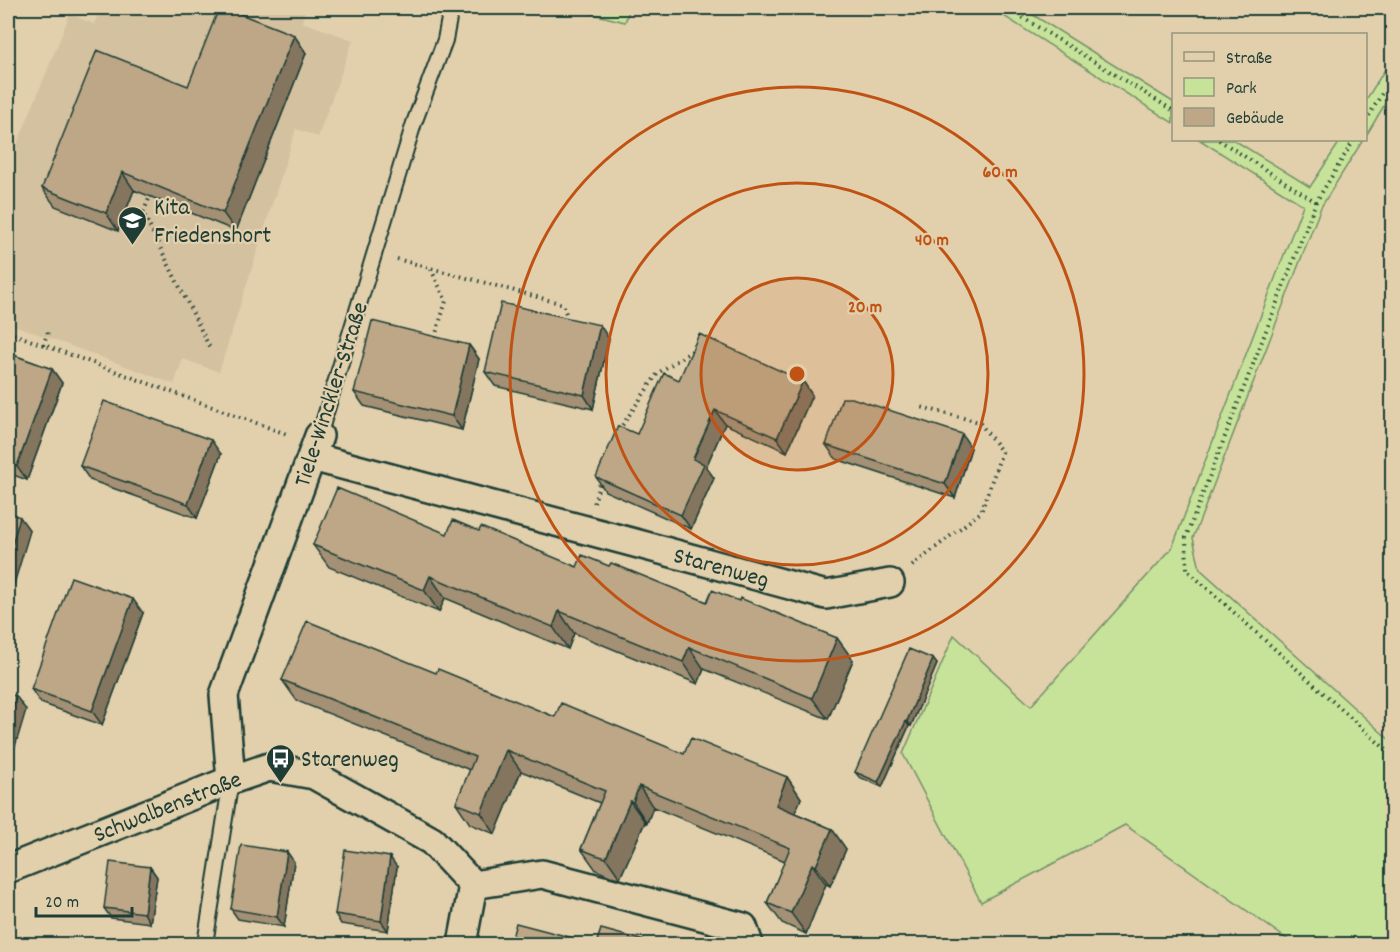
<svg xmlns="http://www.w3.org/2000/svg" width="1400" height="952" viewBox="0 0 1400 952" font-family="Dekko,sans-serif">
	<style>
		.built { fill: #d3c1a0 }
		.green { fill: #c7e39a; stroke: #739067; stroke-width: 1.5 }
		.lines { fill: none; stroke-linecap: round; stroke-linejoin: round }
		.service-casing { stroke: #1f3d34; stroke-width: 18 }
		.minor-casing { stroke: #1f3d34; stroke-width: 32 }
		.path { stroke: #1f3d34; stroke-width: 4; stroke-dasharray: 1.5 4.5; stroke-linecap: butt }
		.service { stroke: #e2d0ad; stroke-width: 14 }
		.minor { stroke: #e2d0ad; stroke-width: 27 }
		.wall { fill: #a39074; stroke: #1f3d34; stroke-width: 1.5 }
		.shaded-wall { fill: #84755e; stroke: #1f3d34; stroke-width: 1.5 }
		.building { fill: #bda787; stroke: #1f3d34; stroke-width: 1.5 }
		.ring { fill: none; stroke: #c05314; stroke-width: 3 }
		.labels { text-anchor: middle; stroke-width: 4.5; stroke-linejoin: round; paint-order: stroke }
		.poi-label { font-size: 24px; fill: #1f3d34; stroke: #e2d0ad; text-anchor: start }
		.street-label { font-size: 24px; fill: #1f3d34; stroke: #e2d0ad }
		.centre { fill: #c05314; stroke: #e2d0ad; stroke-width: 3 }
		.ring-label { font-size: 18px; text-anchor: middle; font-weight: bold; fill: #c05314; stroke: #e2d0ad; stroke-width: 4.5; stroke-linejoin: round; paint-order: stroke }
	</style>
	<rect width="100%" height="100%" fill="#e2d0ad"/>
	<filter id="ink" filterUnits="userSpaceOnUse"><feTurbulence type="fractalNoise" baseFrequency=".0167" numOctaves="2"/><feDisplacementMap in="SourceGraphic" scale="12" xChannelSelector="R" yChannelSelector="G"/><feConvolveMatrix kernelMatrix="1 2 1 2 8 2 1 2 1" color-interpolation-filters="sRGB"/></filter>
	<g filter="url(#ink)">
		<path class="built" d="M 101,8 L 306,8 L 302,22 L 353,40 L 318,137 L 296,129 L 219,372 L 183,359 L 174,384 L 8,323 L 8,167 L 70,14 L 94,24 Z"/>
		<path class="green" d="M 569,8 L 630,8 L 625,22 Z
			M 991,8 L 1022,8 L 1173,102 L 1173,123 Z
			M 1392,58 L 1392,92 L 1366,136 L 1366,100 Z
			M 1200,140 L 1234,140 L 1310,187 L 1341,140 L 1363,140 L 1321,207 L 1193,538 L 1200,569 L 1392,742 L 1392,944 L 1294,944 L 1125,825 L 981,902 L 903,754 L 954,635 L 1031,706 L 1172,548 L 1303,205 Z"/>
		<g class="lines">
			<defs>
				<path id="service" d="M 319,436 L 414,123 L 445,40 L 451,8
					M 205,944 L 231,780"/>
				<g id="minor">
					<path id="s1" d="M 312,457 L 661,550 L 826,595 L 890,583"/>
					<path d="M 231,780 L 224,695 L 319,436"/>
					<path id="s2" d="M 8,869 L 231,780 L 269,767 L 314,775 L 432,841 L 473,885 L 462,944"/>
					<path d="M 473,885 L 542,874 L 743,927 L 749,944"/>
				</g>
			</defs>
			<use href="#service" class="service-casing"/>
			<use href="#minor" class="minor-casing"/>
			<path class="path" d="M 1007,8 L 1174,111
				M 1366,121 L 1392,76
				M 1219,140 L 1316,202
				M 1354,140 L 1316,202 L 1186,537 L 1187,570 L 1392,755
				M 151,194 L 143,213 L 211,350
				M 397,259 L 563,304 L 567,317
				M 431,269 L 446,301 L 435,337
				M 8,332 L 289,435
				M 43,345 L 48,332
				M 619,430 L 658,373 L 695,349
				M 594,503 L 601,479
				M 912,566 L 981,512 L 1002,452 L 979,422 L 921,407"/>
			<use href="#service" class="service"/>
			<use href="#minor" class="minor"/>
		</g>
		<path class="wall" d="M 294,35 L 306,53 L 236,231 L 134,190 L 118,231 L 55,206 L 42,188 L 188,86 Z
			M 609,339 L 593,409 L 495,386 L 485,372 Z
			M 469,345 L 479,359 L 462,430 L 364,406 L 354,392 Z
			M 8,353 L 52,369 L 62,383 L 27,480 L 8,473 Z
			M 679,380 L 803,381 L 812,395 L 787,452 L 725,424 L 706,467 L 714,478 L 691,529 L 605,491 L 596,477 L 637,434 Z
			M 826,445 L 971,448 L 955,498 L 836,459 Z
			M 221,454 L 197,518 L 90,480 L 80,466 Z
			M 479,531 L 577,567 L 609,566 L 707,602 L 739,601 L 837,638 L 853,660 L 828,719 L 704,669 L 698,684 L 574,633 L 568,649 L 445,598 L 439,612 L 329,567 L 313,545 Z
			M 143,613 L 102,725 L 41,703 L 31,689 Z
			M 933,659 L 937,664 L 911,726 L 909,726 L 882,787 L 859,777 L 855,772 Z
			M 436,673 L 555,717 L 684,754 L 787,777 L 801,798 L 795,813 L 832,829 L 846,849 L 830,886 L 826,884 L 806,934 L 782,923 L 767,903 L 785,861 L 653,807 L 647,823 L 645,822 L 620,878 L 610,876 L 596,870 L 581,849 L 600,803 L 521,771 L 495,834 L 470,824 L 456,803 L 470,770 L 297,701 L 282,680 Z
			M 287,852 L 294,862 L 284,927 L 238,919 L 231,909 Z
			M 150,867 L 157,877 L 150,923 L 111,918 L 104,908 Z
			M 397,867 L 388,931 L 341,924 L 335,914 Z"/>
		<path class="shaded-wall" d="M 294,35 L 306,53 L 236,231 L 223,213 Z
			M 122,172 L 134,190 L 118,231 L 106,213 Z
			M 600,325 L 609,339 L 593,409 L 584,395 Z
			M 469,345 L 479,359 L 462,430 L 452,416 Z
			M 52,369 L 62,383 L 27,480 L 17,466 Z
			M 803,381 L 812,395 L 787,452 L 777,438 Z
			M 715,410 L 725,424 L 706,467 L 714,478 L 691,529 L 681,515 L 693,459 Z
			M 962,434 L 971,448 L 955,498 L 945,484 Z
			M 211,440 L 221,454 L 197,518 L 188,504 Z
			M 20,517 L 30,531 L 8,604 L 8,558 Z
			M 430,576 L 445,598 L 439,612 L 424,590 Z
			M 133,599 L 143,613 L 102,725 L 92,711 Z
			M 559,611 L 574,633 L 568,649 L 553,627 Z
			M 837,638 L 853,660 L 828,719 L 812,698 Z
			M 689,647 L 704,669 L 698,684 L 683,662 Z
			M 933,659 L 937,664 L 911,726 L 907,721 Z
			M 16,696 L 26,710 L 8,770 L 8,723 Z
			M 906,721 L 909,726 L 882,787 L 878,782 Z
			M 506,750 L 521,771 L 495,834 L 481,813 Z
			M 787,777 L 801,798 L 790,825 L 776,805 Z
			M 639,786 L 653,807 L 647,823 L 633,802 Z
			M 630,801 L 645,822 L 620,878 L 606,858 Z
			M 832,829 L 846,849 L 830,886 L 816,866 Z
			M 287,852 L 294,862 L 284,927 L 277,917 Z
			M 390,857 L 397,867 L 388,931 L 381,921 Z
			M 812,864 L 826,884 L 806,934 L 791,913 Z
			M 150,867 L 157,877 L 150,923 L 144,913 Z"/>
		<path class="building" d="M 219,8 L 225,8 L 294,35 L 223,213 L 122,172 L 106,213 L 42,188 L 97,50 L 188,86 Z
			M 501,303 L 600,325 L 584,395 L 485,372 Z
			M 372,321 L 469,345 L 452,416 L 354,392 Z
			M 699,334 L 803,381 L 777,438 L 715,410 L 693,459 L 704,464 L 681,515 L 596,477 L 618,426 L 637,434 L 664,373 L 679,380 Z
			M 8,353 L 52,369 L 17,466 L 8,462 Z
			M 842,398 L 852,398 L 962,434 L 945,484 L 826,445 Z
			M 104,401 L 211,440 L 188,504 L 80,466 Z
			M 337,488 L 447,534 L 453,520 L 479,531 L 481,527 L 577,567 L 582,555 L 609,566 L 611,563 L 707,602 L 712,590 L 739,601 L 740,598 L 837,638 L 812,698 L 689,647 L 683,662 L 559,611 L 553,627 L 430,576 L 424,590 L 313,545 Z
			M 8,513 L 20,517 L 8,558 Z
			M 71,577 L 133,599 L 92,711 L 31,689 Z
			M 307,621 L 436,673 L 438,669 L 555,717 L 561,703 L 684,754 L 691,738 L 787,777 L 776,805 L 832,829 L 816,866 L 812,864 L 791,913 L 767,903 L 790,848 L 639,786 L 633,802 L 630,801 L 606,858 L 596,855 L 581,849 L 605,791 L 506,750 L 481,813 L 456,803 L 475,757 L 282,680 Z
			M 909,649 L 933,659 L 907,721 L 906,721 L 878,782 L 855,772 Z
			M 8,694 L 16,696 L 8,723 Z
			M 241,845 L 287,852 L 277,917 L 231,909 Z
			M 345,850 L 390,857 L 381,921 L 335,914 Z
			M 110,862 L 150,867 L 144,913 L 104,908 Z
			M 516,923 L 596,944 L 601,929 L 652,943 L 651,945 L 510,945 Z
			M 8,942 L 26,945 L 8,945 Z"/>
	</g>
	<circle cx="797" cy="374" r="96" fill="#c05314" fill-opacity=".12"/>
	<g class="ring">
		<circle cx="797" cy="374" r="96"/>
		<circle cx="797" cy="374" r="191"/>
		<circle cx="797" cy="374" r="287"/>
	</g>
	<defs>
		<symbol id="school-pin" viewBox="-11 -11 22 30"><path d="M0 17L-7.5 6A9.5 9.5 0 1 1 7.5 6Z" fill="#1f3d34" stroke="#e2d0ad"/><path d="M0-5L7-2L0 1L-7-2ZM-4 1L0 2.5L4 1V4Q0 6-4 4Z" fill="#fff"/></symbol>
		<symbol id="bus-pin" viewBox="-11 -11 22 30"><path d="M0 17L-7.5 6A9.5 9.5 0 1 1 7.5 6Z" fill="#1f3d34" stroke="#e2d0ad"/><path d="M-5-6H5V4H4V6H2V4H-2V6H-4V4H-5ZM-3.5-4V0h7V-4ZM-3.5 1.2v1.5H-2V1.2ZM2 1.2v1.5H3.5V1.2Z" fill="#fff"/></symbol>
	</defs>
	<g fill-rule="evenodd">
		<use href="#school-pin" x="116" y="204" width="33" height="45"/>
		<use href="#bus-pin" x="264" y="742" width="33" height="45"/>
	</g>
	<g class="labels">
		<g class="poi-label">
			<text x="154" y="214">Kita<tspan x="154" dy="28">Friedenshort</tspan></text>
			<text x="301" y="766">Starenweg</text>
		</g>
		<g class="street-label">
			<text transform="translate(330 394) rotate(-72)" y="8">Tiele-Winckler-Straße</text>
			<text dy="8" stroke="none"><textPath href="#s1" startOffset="424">Starenweg</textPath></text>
			<text dy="8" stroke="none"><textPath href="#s2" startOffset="171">Schwalbenstraße</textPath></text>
		</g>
	</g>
	<circle cx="797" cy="374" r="9" class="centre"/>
	<g class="ring-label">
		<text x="1000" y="177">60 m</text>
		<text x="932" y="245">40 m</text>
		<text x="865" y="312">20 m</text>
	</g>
	<rect width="1400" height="952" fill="none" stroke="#e2d0ad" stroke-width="30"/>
	<rect x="15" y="15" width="1370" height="922" fill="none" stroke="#1f3d34" stroke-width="2" filter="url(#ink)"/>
	<rect x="1172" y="33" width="195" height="108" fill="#e2d0ad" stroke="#94957d" stroke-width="1.5"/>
	<rect x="1184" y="52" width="30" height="9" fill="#e2d0ad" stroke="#94957d" stroke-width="1.5"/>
	<text x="1226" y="63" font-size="18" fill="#1f3d34">Straße</text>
	<rect x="1184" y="78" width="30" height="18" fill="#c7e39a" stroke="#94957d" stroke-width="1.5"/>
	<text x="1226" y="93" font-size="18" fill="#1f3d34">Park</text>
	<rect x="1184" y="108" width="30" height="18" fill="#bda787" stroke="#94957d" stroke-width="1.5"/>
	<text x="1226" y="123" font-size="18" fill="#1f3d34">Gebäude</text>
	<path d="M36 907v9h96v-9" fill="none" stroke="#1f3d34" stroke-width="3"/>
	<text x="45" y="907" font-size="18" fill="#1f3d34" stroke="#e2d0ad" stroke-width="4.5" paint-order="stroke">20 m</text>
</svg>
